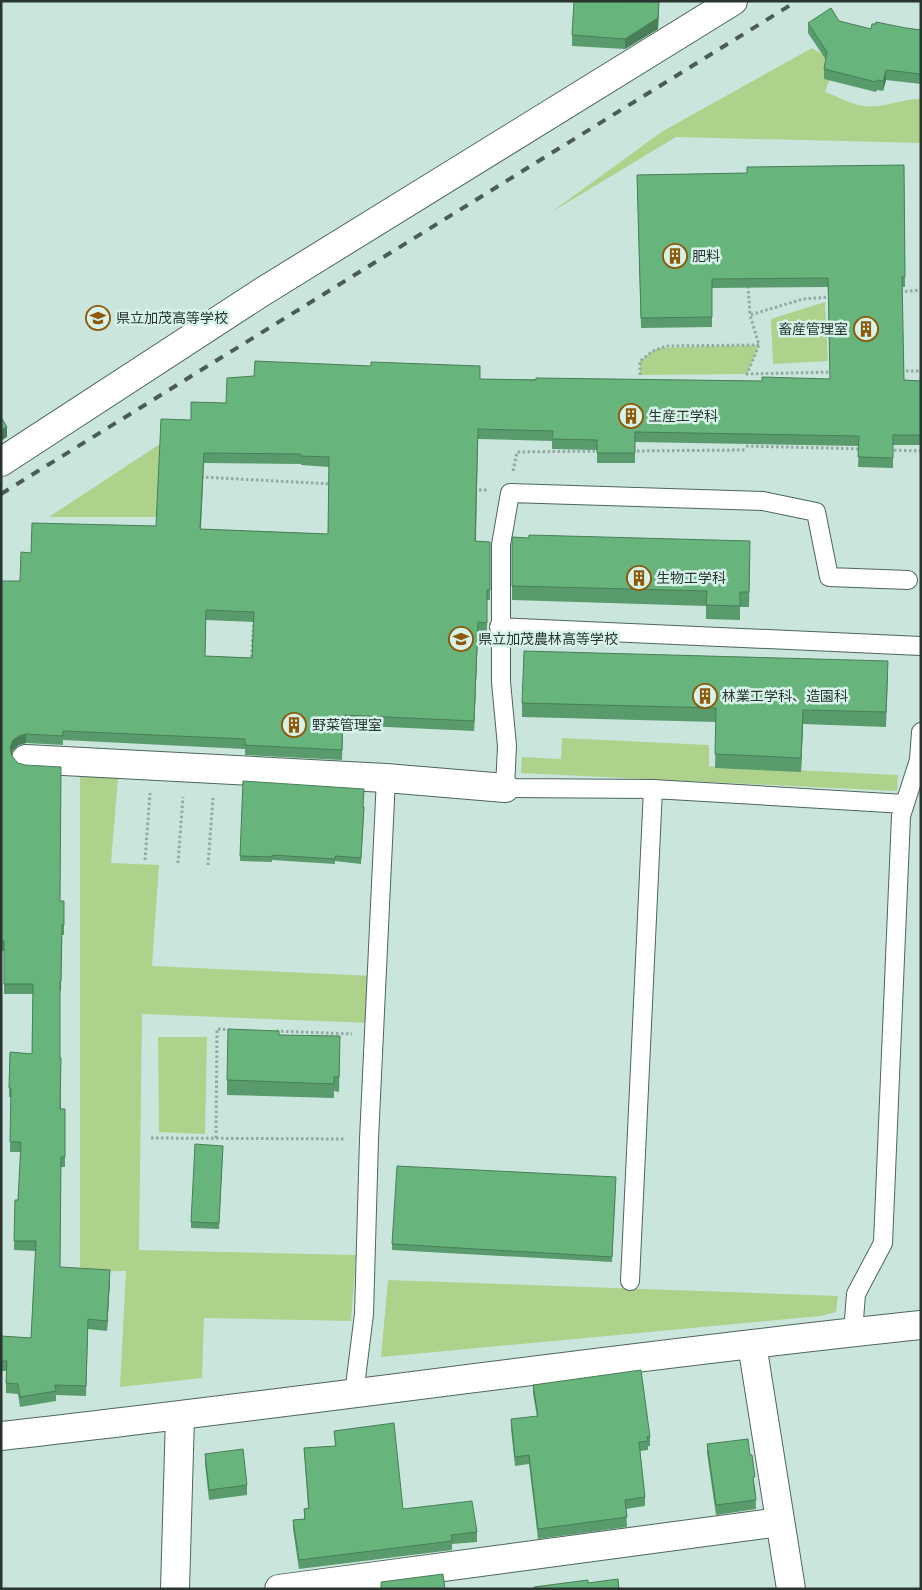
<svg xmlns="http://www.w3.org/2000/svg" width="922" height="1590" viewBox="0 0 922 1590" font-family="Merriweather,'Noto Sans JP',serif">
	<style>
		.green { fill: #aed28c }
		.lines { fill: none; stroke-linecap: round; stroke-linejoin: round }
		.service-casing { stroke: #4d655d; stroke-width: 20 }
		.minor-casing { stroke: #4d655d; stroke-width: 30 }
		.tertiary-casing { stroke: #4d655d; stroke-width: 30 }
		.path { stroke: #92a8a0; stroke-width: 3; stroke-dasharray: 2.5 2.5; stroke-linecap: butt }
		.service { stroke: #fff; stroke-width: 18 }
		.minor { stroke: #fff; stroke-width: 28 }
		.tertiary { stroke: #fff; stroke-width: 28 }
		.rail { stroke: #4c5b56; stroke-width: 4; stroke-dasharray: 9 9; stroke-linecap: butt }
		.wall { fill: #599b6c; fill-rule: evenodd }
		.shaded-wall { fill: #487e58 }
		.building { fill: #67b47d; stroke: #487e58; fill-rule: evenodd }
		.labels { text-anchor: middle; stroke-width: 5; stroke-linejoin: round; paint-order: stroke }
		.poi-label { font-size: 14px; fill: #293430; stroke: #d7f3e9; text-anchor: start }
	</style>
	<rect width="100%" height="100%" fill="#cae6dc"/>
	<path class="green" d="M 812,48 L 836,62 L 825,92 C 837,96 850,104 863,106 C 882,109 902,98 921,99 L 921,143 L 676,137 L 550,213 L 663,131 Z
		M 825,302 L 828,361 L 773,364 L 771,319 Z
		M 759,345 L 747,374 L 640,375 L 640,361 L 653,351 L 659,348 Z
		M 169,438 L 162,517 L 49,517 Z
		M 562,738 L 709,745 L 709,766 L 898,775 L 897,791 L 521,773 L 522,757 L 561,759 Z
		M 80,776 L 118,778 L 111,863 L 159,865 L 152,966 L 373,976 L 371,1023 L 142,1014 L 139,1250 L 356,1255 L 351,1321 L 204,1318 L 202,1378 L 120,1387 L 126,1271 L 80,1272 Z
		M 158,1037 L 207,1037 L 205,1134 L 159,1132 Z
		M 388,1280 L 838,1296 L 836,1312 L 820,1316 L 381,1357 Z"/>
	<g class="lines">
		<defs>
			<path id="service" d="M 499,627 L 921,646
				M 905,804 L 653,789 L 505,788 L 507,746 L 501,682 L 501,545 L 510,493 L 763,501 L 816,512 L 829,577 L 908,580
				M 630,1281 L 653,789
				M 853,1332 L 856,1294 L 883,1243 L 901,816 L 919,760 L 921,732
				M 354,1394 L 364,1314 L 369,1139 L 386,778"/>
			<path id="minor" d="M 1,462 L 262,292 L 733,1
				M 26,759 L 386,778 L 505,788
				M 752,1344 L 791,1589
				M 175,1589 L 180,1416
				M 279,1589 L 779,1522"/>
			<path id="tertiary" d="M 1,1436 C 308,1402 614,1357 921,1325"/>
		</defs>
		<use href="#service" class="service-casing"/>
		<use href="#minor" class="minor-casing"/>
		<use href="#tertiary" class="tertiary-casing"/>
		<path class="path" d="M 748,286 L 750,315
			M 900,292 L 921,290
			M 831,297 L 803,299 L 750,315 L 759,345 L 747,374 L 833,372
			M 901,371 L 921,371
			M 640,375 L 640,361 L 653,351 L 666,346 L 759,345
			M 746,446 L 863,449
			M 889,450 L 921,451
			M 632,451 L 746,450
			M 513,471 L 517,452 L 601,451
			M 201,477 L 332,484
			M 474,490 L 488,490
			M 251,662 L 254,619
			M 145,860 L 150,793
			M 178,863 L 183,797
			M 208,865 L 213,798
			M 276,1031 L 352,1034
			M 151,1138 L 346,1139
			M 216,1138 L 217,1029 L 232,1030"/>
		<use href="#service" class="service"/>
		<use href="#minor" class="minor"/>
		<use href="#tertiary" class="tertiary"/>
		<path class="rail" d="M 1,494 L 797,1"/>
	</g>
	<path class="wall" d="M 659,12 L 658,29 L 625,49 L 572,46 L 572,35 Z
		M 839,21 L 871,29 L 906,28 L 921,30 L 921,84 L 886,80 L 883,91 L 877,90 L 876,92 L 824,79 L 824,69 L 826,60 L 808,33 L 808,23 Z
		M 904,165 L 905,287 L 902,287 L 904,380 L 921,381 L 921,445 L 893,445 L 893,468 L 858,467 L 859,446 L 635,442 L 635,463 L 597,463 L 597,450 L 552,449 L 552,441 L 478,439 L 476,541 L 490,542 L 490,600 L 487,600 L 487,632 L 478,632 L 474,731 L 343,725 L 342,760 L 245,755 L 245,749 L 63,740 L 63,745 L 26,743 L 19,745 L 13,750 L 12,754 L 60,901 L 64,901 L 64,935 L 62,935 L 61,991 L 60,991 L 60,1058 L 61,1109 L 65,1109 L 65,1167 L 61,1167 L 60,1267 L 110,1279 L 107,1331 L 88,1329 L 86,1396 L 56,1395 L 56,1401 L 20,1407 L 18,1394 L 6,1393 L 6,1371 L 1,1371 L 1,1336 L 31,1338 L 36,1251 L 14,1250 L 15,1200 L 18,1200 L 21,1152 L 10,1152 L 11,1097 L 9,1097 L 10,1052 L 32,1054 L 33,994 L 4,994 L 4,951 L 1,951 L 1,581 L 20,581 L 31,553 L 156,526 L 191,420 L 226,403 L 480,379 L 762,381 L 830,379 L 828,287 L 712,288 L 712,327 L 641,328 L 637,175 L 747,173 ZM 204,463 L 301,464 L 301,465 L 329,467 L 328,534 L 201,529 ZM 206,620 L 254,622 L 252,658 L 205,656 Z
		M 512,537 L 750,556 L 749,607 L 740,607 L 740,620 L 706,619 L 706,606 L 512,600 Z
		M 888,675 L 886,727 L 803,724 L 801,772 L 715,768 L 716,722 L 522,717 L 522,703 Z
		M 243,781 L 363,807 L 364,812 L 361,864 L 335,861 L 335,864 L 272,860 L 272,862 L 240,861 Z
		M 279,1035 L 340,1051 L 339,1092 L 334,1091 L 334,1098 L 227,1095 L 227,1080 Z
		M 223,1146 L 219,1229 L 191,1228 L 191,1222 Z
		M 616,1177 L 612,1262 L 392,1250 L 392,1244 Z
		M 533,1385 L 650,1437 L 650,1446 L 648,1446 L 648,1450 L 640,1451 L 645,1497 L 645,1506 L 626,1509 L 627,1527 L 538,1539 L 529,1464 L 515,1466 L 511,1429 L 511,1419 L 537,1417 L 533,1394 Z
		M 334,1431 L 403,1509 L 477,1532 L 477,1542 L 452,1544 L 452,1550 L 299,1569 L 293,1529 L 293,1520 L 304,1519 L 304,1509 L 308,1508 L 304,1448 L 335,1446 Z
		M 707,1444 L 755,1486 L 756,1509 L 716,1515 L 707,1453 Z
		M 205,1454 L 247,1485 L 247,1495 L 209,1500 L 205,1464 Z"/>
	<path class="shaded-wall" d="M 659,2 L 658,29 L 625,49 L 625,39 Z
		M 886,70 L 886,80 L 883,91 L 883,81 Z
		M 7,427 L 7,437 L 1,441 L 1,430 Z
		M 478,622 L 478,632 L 474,731 L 474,721 Z
		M 803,710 L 803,724 L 801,772 L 801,758 Z
		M 26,734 L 26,743 L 19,745 L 13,750 L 10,758 L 10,748 L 13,740 L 19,736 Z
		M 110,1270 L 110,1279 L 107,1331 L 107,1321 Z"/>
	<path class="building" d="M 574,1 L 659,2 L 658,18 L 625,39 L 572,35 Z
		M 831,8 L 839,21 L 871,29 L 872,24 L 876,24 L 876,22 L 906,28 L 921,30 L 921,74 L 886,70 L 883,81 L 877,80 L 876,82 L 824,69 L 827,52 L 808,23 Z
		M 904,165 L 905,277 L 902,277 L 904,380 L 921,381 L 921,435 L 893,435 L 893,458 L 858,457 L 859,436 L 635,432 L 635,453 L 597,453 L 597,440 L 552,439 L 553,431 L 478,429 L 475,541 L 490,542 L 490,590 L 487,590 L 487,623 L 478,622 L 474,721 L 343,715 L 342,750 L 245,745 L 245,739 L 63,731 L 63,736 L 26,734 L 19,736 L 13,740 L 10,748 L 12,756 L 18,763 L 25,765 L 61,767 L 60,901 L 64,901 L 64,925 L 62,925 L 61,981 L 60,981 L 60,1058 L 61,1058 L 60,1109 L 65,1109 L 65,1157 L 61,1157 L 60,1267 L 110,1270 L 107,1321 L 88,1319 L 86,1386 L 55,1385 L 56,1391 L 20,1397 L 18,1384 L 6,1383 L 7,1361 L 1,1361 L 1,1336 L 31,1338 L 36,1241 L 14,1241 L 15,1200 L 18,1200 L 21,1142 L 10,1142 L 11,1088 L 9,1088 L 10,1052 L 32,1054 L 33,984 L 4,984 L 4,941 L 1,941 L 1,581 L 20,581 L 21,552 L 31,553 L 32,523 L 156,526 L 161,419 L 191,420 L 191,402 L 226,403 L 227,378 L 254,376 L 255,361 L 371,366 L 371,362 L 480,366 L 480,379 L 536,380 L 536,378 L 762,381 L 762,377 L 830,379 L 828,278 L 712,279 L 712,317 L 641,318 L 637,175 L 747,173 L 747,167 ZM 204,453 L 301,454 L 301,456 L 329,457 L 328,534 L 200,529 ZM 206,610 L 254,612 L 252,658 L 205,656 Z
		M 1,417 L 7,427 L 1,430 Z
		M 529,535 L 750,541 L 749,592 L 740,592 L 740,606 L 706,605 L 707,591 L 512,586 L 512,537 L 529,538 Z
		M 524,651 L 888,661 L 886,712 L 803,710 L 801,758 L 715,754 L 716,708 L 522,703 Z
		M 243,781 L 364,789 L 363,807 L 364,807 L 361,858 L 335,856 L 335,859 L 272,855 L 272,857 L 240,856 Z
		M 228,1029 L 279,1031 L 279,1035 L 340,1036 L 339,1077 L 334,1077 L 334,1084 L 227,1080 Z
		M 195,1144 L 223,1146 L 219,1223 L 191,1222 Z
		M 397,1166 L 616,1177 L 612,1257 L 392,1244 Z
		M 641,1370 L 650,1437 L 647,1437 L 648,1441 L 639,1442 L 645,1497 L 625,1500 L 627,1517 L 538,1529 L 529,1455 L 515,1457 L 511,1419 L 538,1416 L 533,1385 Z
		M 394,1423 L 403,1509 L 472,1501 L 477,1532 L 451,1535 L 452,1541 L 299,1560 L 293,1520 L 305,1519 L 304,1509 L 309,1508 L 304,1448 L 336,1446 L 334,1431 Z
		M 748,1439 L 750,1455 L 752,1455 L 755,1477 L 753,1477 L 756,1500 L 716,1505 L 707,1444 Z
		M 243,1449 L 247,1485 L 209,1490 L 205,1454 Z
		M 443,1574 L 445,1589 L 381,1589 L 381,1582 Z
		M 618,1579 L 619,1589 L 535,1589 L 534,1587 L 588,1580 L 588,1583 Z"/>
	<defs>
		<symbol id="building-ring" viewBox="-11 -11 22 22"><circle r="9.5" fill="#d7f3e9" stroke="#8e590b" stroke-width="1.5"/><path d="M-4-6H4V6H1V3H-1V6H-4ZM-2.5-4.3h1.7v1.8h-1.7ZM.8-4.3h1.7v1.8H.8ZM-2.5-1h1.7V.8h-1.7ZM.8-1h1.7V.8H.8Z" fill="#8e590b"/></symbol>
		<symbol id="school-ring" viewBox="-11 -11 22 22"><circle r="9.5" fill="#d7f3e9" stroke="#8e590b" stroke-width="1.5"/><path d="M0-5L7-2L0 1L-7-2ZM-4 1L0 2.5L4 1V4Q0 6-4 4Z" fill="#8e590b"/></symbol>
	</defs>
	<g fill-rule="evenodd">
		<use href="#building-ring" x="661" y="242" width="28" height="28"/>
		<use href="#school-ring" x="84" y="304" width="28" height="28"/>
		<use href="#building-ring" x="852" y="315" width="28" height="28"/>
		<use href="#building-ring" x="617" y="402" width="28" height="28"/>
		<use href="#building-ring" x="625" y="564" width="28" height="28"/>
		<use href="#school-ring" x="447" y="625" width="28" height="28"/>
		<use href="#building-ring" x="691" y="682" width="28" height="28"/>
		<use href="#building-ring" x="280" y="711" width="28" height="28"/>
	</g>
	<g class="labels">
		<g class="poi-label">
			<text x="692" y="261">肥料</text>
			<text x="116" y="323">県立加茂高等学校</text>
			<text x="848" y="334" text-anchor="end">畜産管理室</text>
			<text x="648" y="421">生産工学科</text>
			<text x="656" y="583">生物工学科</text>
			<text x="478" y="644">県立加茂農林高等学校</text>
			<text x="722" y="701">林業工学科、造園科</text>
			<text x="312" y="730">野菜管理室</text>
		</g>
	</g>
	<rect width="922" height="1590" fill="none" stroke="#293430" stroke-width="5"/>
</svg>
